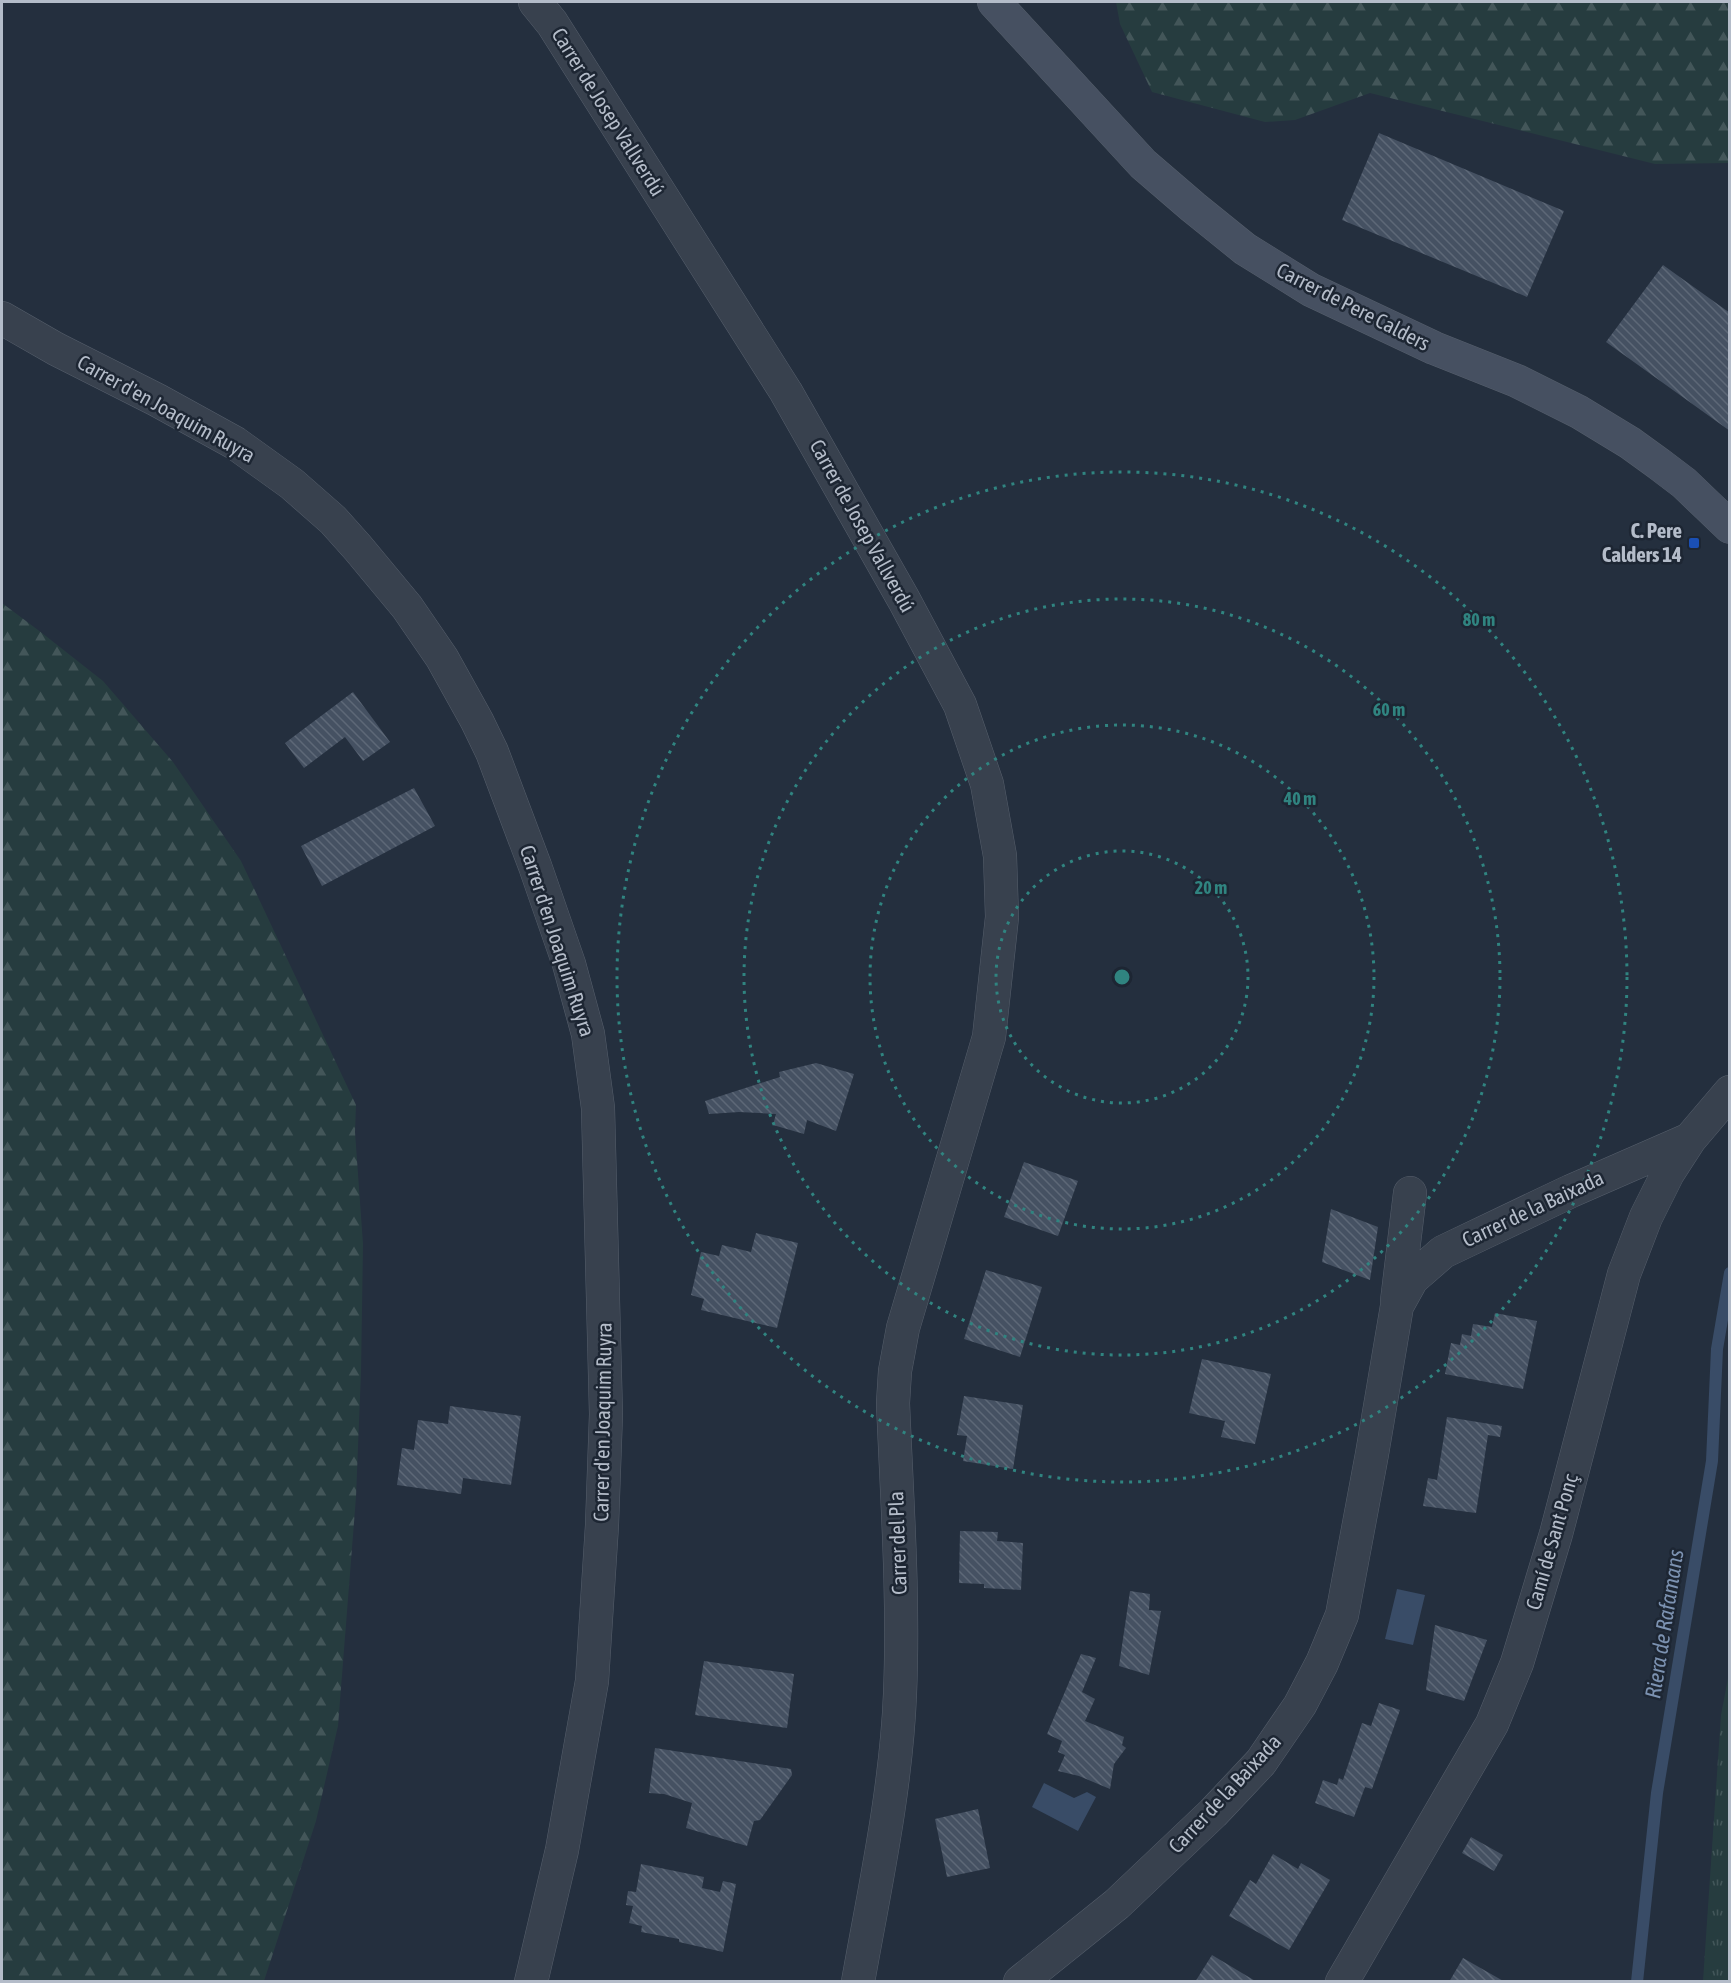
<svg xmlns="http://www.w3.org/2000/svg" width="1731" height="1983" viewBox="0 0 1731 1983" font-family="'Asap Condensed',sans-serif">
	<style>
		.grass { fill: url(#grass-tufts) }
		.forest { fill: url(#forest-firs) }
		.water { fill: #394c67 }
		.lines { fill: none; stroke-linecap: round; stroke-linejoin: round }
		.stream { stroke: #394c67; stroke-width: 12 }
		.building { fill: url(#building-back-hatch) }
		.street-casing { stroke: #565f6c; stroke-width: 34 }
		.secondary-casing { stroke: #565f6c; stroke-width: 34 }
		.street { stroke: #38414e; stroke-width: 33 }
		.secondary { stroke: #465061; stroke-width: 33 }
		.ring { fill: none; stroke: #308480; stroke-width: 3; stroke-dasharray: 3 6 }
		.transit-dot { fill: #1a4fb4; stroke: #1d2633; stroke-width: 2 }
		.labels { text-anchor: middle; stroke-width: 5; stroke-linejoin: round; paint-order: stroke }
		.street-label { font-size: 21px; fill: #b4bcc9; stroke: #1d2633 }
		.poi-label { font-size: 21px; font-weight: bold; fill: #b4bcc9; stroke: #1d2633; text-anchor: end }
		.water-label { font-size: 22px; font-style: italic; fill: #7c92b1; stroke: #1d2633 }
		.centre { fill: #308480; stroke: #1d2633; stroke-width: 3 }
		.ring-label { font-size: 18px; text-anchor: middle; font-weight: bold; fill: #308480; stroke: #1d2633; stroke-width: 5; stroke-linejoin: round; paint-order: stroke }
	</style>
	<defs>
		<pattern id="grass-tufts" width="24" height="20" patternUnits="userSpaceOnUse" patternTransform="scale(1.5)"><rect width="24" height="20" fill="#263c3f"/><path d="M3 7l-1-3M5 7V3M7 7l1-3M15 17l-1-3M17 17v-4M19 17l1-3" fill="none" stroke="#435659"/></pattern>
		<pattern id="forest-firs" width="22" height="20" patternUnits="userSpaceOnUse" patternTransform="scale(1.5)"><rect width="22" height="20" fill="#263c3f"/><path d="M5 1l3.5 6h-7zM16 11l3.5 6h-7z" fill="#435659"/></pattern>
		<pattern id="building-back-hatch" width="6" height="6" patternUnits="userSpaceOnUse" patternTransform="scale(1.5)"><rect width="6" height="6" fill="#455162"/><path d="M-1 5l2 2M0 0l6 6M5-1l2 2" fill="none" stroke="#5d6877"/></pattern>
	</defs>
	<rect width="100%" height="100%" fill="#242f3e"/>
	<path class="grass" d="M 1729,1673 L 1729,1981 L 1703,1981 L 1721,1715 Z"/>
	<path class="forest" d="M 1116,2 L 1729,2 L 1729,163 L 1655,164 L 1370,93 L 1295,120 L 1265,122 L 1152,92 L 1120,24 Z
		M 2,603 L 42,633 L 103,681 L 173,762 L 241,861 L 356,1105 L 355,1132 L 363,1244 L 361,1372 L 356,1497 L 338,1726 L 316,1821 L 264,1981 L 2,1981 Z"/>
	<path class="water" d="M 1397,1589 L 1425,1595 L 1413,1645 L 1385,1639 Z
		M 1044,1783 L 1074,1798 L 1087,1792 L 1096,1797 L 1078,1831 L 1032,1807 Z"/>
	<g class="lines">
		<path class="stream" d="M 1637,1982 L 1657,1793 L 1712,1461 L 1717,1349 L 1730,1273"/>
	</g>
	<path class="building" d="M 1379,133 L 1564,211 L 1527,297 L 1342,220 Z
		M 1663,265 L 1730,313 L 1730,431 L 1606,342 Z
		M 353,692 L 390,742 L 363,761 L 345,737 L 304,768 L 285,743 Z
		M 414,788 L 435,826 L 322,886 L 301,846 Z
		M 816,1063 L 854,1074 L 836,1131 L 807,1120 L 804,1134 L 773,1125 L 776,1114 L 739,1112 L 709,1114 L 705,1101 L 780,1077 L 779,1072 Z
		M 1024,1162 L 1078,1181 L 1058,1236 L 1004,1217 Z
		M 1331,1209 L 1378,1227 L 1370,1280 L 1322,1262 Z
		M 756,1233 L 798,1243 L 777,1328 L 701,1310 L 704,1299 L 691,1295 L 701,1252 L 719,1256 L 722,1245 L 751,1252 Z
		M 986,1270 L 1042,1287 L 1020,1357 L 964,1339 Z
		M 1495,1313 L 1537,1321 L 1523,1389 L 1445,1374 L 1451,1343 L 1460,1345 L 1462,1334 L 1471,1336 L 1473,1324 L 1492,1327 Z
		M 1202,1359 L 1271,1374 L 1255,1444 L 1221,1437 L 1225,1421 L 1189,1413 Z
		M 964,1396 L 1023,1405 L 1013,1469 L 963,1461 L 967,1436 L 957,1435 Z
		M 450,1406 L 521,1416 L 511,1485 L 463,1478 L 461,1494 L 397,1485 L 402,1448 L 414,1450 L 418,1420 L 448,1424 Z
		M 1447,1417 L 1502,1426 L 1500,1437 L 1488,1435 L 1476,1513 L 1423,1506 L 1428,1478 L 1437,1480 Z
		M 960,1531 L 998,1532 L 997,1541 L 1023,1543 L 1021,1590 L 984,1588 L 984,1584 L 959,1583 Z
		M 1130,1591 L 1150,1594 L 1149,1610 L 1161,1611 L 1149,1675 L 1119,1666 Z
		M 1435,1625 L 1487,1640 L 1464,1701 L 1426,1690 Z
		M 1081,1654 L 1096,1658 L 1082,1692 L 1095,1699 L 1085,1721 L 1124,1737 L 1122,1745 L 1126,1748 L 1114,1764 L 1110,1789 L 1079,1776 L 1058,1771 L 1065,1755 L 1058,1752 L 1062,1741 L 1047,1734 Z
		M 704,1661 L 794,1674 L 787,1728 L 695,1715 Z
		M 1379,1703 L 1400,1710 L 1372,1789 L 1365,1787 L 1354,1817 L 1315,1803 L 1323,1780 L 1337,1785 L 1339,1778 L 1343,1780 L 1362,1723 L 1371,1726 Z
		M 655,1748 L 791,1769 L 792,1775 L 760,1820 L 754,1821 L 747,1846 L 686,1828 L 692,1803 L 664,1794 L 649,1793 Z
		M 978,1809 L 990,1868 L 947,1877 L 935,1819 Z
		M 1471,1837 L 1503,1855 L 1494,1871 L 1462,1853 Z
		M 1273,1854 L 1298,1869 L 1301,1863 L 1330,1880 L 1289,1950 L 1229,1916 L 1250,1880 L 1256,1884 Z
		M 641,1864 L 704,1877 L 702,1888 L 720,1892 L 723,1881 L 736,1884 L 723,1952 L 679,1942 L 679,1939 L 641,1932 L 642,1926 L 629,1923 L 633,1906 L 626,1905 L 628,1891 L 636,1892 Z
		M 1212,1955 L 1257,1982 L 1195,1982 Z
		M 1463,1958 L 1505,1982 L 1449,1982 Z"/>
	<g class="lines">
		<defs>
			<path id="street" d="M 535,2 L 552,23 L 786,392 L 904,600 L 960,705 L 987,784 L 1000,856 L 1002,917 L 989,1037 L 903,1328 L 895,1371 L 893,1403 C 897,1500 904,1597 900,1694 C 896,1791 875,1886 858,1982
				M 2,318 L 56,349 L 157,400 L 235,443 L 292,484 L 333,520 L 358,548 L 407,607 L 442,658 L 477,721 L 492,752 L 535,866 L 569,964 L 588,1034 L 598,1108 L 606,1414 L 602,1525 L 592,1681 L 562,1850 L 531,1982
				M 1397,1301 L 1410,1193
				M 1020,1982 L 1117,1904 L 1213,1813 L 1261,1762 L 1300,1705 L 1322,1663 L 1342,1615 L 1372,1454 L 1397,1306 L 1412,1279 L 1443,1252 L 1571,1191 L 1690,1139
				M 1342,1982 L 1492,1724 L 1517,1663 L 1556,1534 L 1624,1274 L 1646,1217 L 1668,1173 L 1690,1139 L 1730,1092"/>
			<path id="secondary" d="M 994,2 L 1143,164 L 1193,207 L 1245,249 L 1311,290 L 1434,348 L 1517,381 L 1579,412 L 1630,443 L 1659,464 L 1684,483 L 1730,527"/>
		</defs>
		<use href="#street" class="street-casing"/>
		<use href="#secondary" class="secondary-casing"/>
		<use href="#street" class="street"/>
		<use href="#secondary" class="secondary"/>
	</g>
	<g class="ring">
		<circle cx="1122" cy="977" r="126"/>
		<circle cx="1122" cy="977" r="252"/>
		<circle cx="1122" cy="977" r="378"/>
		<circle cx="1122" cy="977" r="505"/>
	</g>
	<rect class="transit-dot" x="1688" y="537" width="12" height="12" rx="3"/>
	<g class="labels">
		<g class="street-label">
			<text transform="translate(608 112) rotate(58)" y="7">Carrer de Josep Vallverdú</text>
			<text transform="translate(1353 307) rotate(27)" y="7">Carrer de Pere Calders</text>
			<text transform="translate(166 409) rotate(29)" y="7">Carrer d'en Joaquim Ruyra</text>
			<text transform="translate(862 526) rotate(61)" y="7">Carrer de Josep Vallverdú</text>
			<text transform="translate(557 941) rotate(72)" y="7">Carrer d'en Joaquim Ruyra</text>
			<text transform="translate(1533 1209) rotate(-25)" y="7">Carrer de la Baixada</text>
			<text transform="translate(603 1422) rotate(-89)" y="7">Carrer d'en Joaquim Ruyra</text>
			<text transform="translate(1552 1542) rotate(-74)" y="7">Camí de Sant Ponç</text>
			<text transform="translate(898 1543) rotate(-92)" y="7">Carrer del Pla</text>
			<text transform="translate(1225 1794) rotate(-47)" y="7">Carrer de la Baixada</text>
		</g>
		<g class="poi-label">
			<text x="1682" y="538">C. Pere<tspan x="1682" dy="24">Calders 14</tspan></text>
		</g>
		<g class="water-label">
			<text transform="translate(1664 1624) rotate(-81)" y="8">Riera de Rafamans</text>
		</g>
	</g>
	<circle cx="1122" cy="977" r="9" class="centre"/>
	<g class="ring-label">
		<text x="1479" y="626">80 m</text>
		<text x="1389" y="716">60 m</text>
		<text x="1300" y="805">40 m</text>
		<text x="1211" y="894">20 m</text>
	</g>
	<rect width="1731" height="1983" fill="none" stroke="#b4bcc9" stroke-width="6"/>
</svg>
